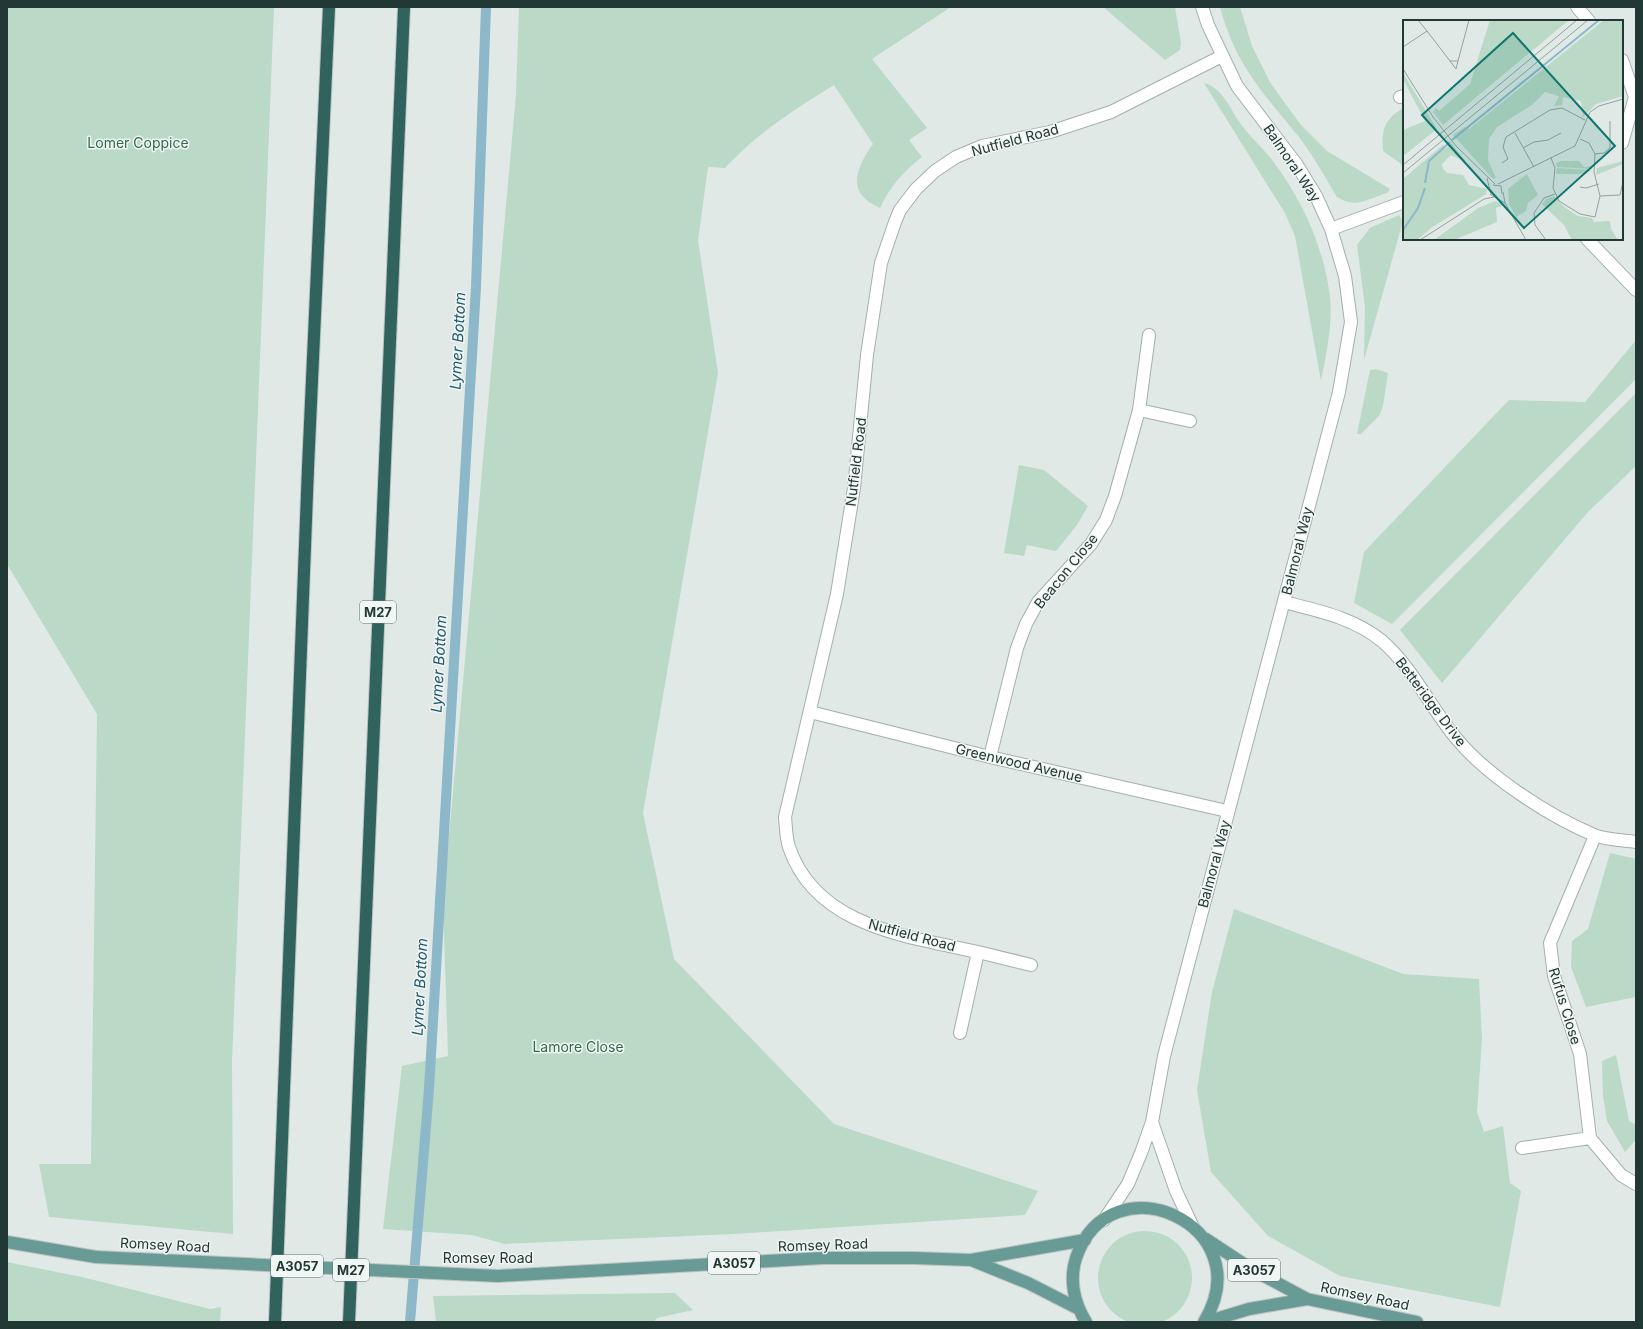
<svg xmlns="http://www.w3.org/2000/svg" width="1643" height="1329" viewBox="0 0 1643 1329" font-family="Inter,sans-serif">
	<style>
		.green { fill: #bad9c6 }
		.lines { fill: none; stroke-linecap: round; stroke-linejoin: round }
		.stream { stroke: #8cb8ca; stroke-width: 10 }
		.minor-casing { stroke: #a3b0ad; stroke-width: 14 }
		.major-casing { stroke: #bdc3c2; stroke-width: 14 }
		.highway-casing { stroke: #bdc3c2; stroke-width: 14 }
		.minor { stroke: #fff; stroke-width: 12 }
		.major { stroke: #689b95; stroke-width: 12 }
		.highway { stroke: #30625e; stroke-width: 12 }
		.major-bridge-casing { stroke: #bdc3c2; stroke-width: 14; stroke-linecap: butt }
		.major-bridge { stroke: #689b95; stroke-width: 12 }
		.labels { text-anchor: middle; stroke-width: 3; stroke-linejoin: round; paint-order: stroke }
		.shield { fill: #f0f6f4; stroke: #60716e; stroke-width: 1 }
		.shield-label { font-size: 13px; font-weight: bold; fill: #223835 }
		.street-label { font-size: 14px; fill: #223835; stroke: #f0f6f4 }
		.park-label { font-size: 14px; fill: #306b4e; stroke: #f0f6f4 }
		.water-label { font-size: 15px; font-style: italic; fill: #22586e; stroke: #f0f6f4 }
		.inset-river { fill: none; stroke: #8cb8ca; stroke-width: 2 }
		.inset-road { fill: none; stroke: #94a29f; stroke-width: 1 }
		.view { fill: #0f766e; fill-opacity: 0.15; stroke: #0f766e; stroke-width: 2 }
		.inset-edge { fill: none; stroke: #223835; stroke-width: 2 }
	</style>
	<rect width="100%" height="100%" fill="#e0e9e6"/>
	<path class="green" d="M 7,7 L 274,7 L 232,1061 L 233,1234 L 49,1217 L 39,1164 L 91,1164 L 97,714 L 7,564 Z
		M 519,7 L 951,7 L 872,59 L 927,128 L 909,140 L 922,157 C 904,171 890,186 880,208 C 845,193 856,168 873,144 L 834,85 C 795,109 756,134 725,168 L 708,167 L 698,240 L 718,373 L 643,813 L 674,959 L 834,1124 L 1038,1191 L 1025,1215 L 734,1234 L 505,1244 L 472,1235 L 383,1229 L 402,1066 L 448,1056 L 443,903 L 516,95 Z
		M 1103,7 L 1175,7 L 1181,43 L 1180,50 L 1165,60 Z
		M 1220,7 L 1240,7 L 1252,46 L 1271,84 L 1301,125 L 1327,151 L 1390,189 L 1387,193 C 1368,199 1355,209 1337,197 C 1325,177 1313,155 1299,137 C 1263,93 1235,64 1220,7 Z
		M 1204,83 C 1224,88 1231,112 1243,127 C 1252,139 1264,149 1273,161 C 1303,201 1324,248 1330,297 C 1333,323 1326,355 1321,381 L 1295,236 L 1285,213 Z
		M 1404,108 L 1404,166 L 1383,151 C 1381,130 1385,118 1404,108 Z
		M 1399,215 L 1403,221 L 1364,360 L 1365,307 L 1357,245 L 1370,228 Z
		M 1636,340 L 1636,379 L 1392,624 L 1354,603 L 1364,552 L 1509,400 L 1585,402 Z
		M 1376,369 L 1388,373 L 1383,406 L 1379,416 L 1361,434 L 1357,434 L 1370,370 Z
		M 1636,393 L 1636,466 L 1588,512 L 1442,683 L 1400,630 Z
		M 1019,465 L 1044,470 L 1088,506 L 1077,525 L 1056,551 L 1027,545 L 1024,556 L 1004,553 Z
		M 1610,853 L 1636,859 L 1636,997 L 1586,1007 L 1571,967 L 1572,941 L 1588,929 Z
		M 1234,909 L 1403,974 L 1479,979 L 1482,1039 L 1477,1112 L 1484,1132 L 1503,1126 L 1510,1183 L 1521,1191 L 1500,1307 L 1340,1276 L 1268,1236 L 1211,1172 L 1197,1090 L 1212,992 Z
		M 1616,1055 L 1629,1121 L 1636,1125 L 1636,1140 L 1625,1152 L 1607,1121 L 1603,1095 L 1602,1061 Z
		M1098 1278a47 47 0 1 1 94 0a47 47 0 1 1-94 0Z
		M 7,1262 L 82,1277 L 210,1309 L 221,1307 L 220,1322 L 7,1322 Z
		M 675,1293 L 693,1310 L 657,1318 L 654,1322 L 436,1322 L 433,1296 Z"/>
	<g class="lines">
		<path class="stream" d="M 410,1322 L 429,1089 L 476,287 L 486,7"/>
		<defs>
			<path id="minor" d="M 1577,7 L 1589,21
				M 1622,60 L 1635,97 L 1622,143
				M 1400,97 L 1404,96
				M 1331,229 L 1404,202
				M 1587,239 L 1636,290
				M 1139,410 L 1190,421
				M 1284,602 C 1319,611 1354,618 1382,641 C 1413,668 1430,707 1456,738 C 1487,776 1549,816 1594,835 C 1606,840 1623,840 1636,842
				M 810,712 L 990,757 L 1227,811
				M 990,757 L 1017,648 L 1026,624 L 1038,602 L 1091,544 L 1106,520 L 1115,496 L 1139,410 L 1149,335
				M 1595,836 L 1550,943 L 1554,976 L 1580,1054 L 1590,1138 L 1621,1175 L 1636,1184
				M 978,952 L 1031,965
				M 960,1033 L 978,952 C 907,936 816,927 789,847 C 786,838 786,827 785,817 L 837,594 L 854,488 L 867,355 L 881,263 L 895,222 L 900,210 L 916,189 L 935,171 L 956,157 L 982,146 L 1050,132 L 1111,112 L 1222,56
				M 1152,1122 L 1176,1191 L 1192,1225
				M 1522,1148 L 1590,1138
				M 1104,1220 L 1128,1184 L 1141,1153 L 1152,1122 L 1164,1056 L 1339,392 L 1351,322 L 1345,276 L 1331,229 L 1316,196 L 1297,165 L 1237,86 L 1208,25 L 1202,7"/>
			<path id="major" d="M 1206,1239 L 1253,1270 L 1307,1299 L 1417,1322
				M 7,1242 L 96,1257
				M 971,1260 L 1028,1283 L 1079,1309
				M 498,1276 L 823,1258 L 914,1258 L 971,1260 L 1085,1240
				M 1086,1322 C 1074,1303 1069,1280 1076,1258 C 1110,1157 1263,1225 1204,1322
				M 1206,1322 L 1249,1309 L 1307,1299"/>
			<path id="highway" d="M 275,1322 L 308,468 L 329,7
				M 349,1322 L 404,7"/>
		</defs>
		<use href="#minor" class="minor-casing"/>
		<use href="#major" class="major-casing"/>
		<use href="#highway" class="highway-casing"/>
		<use href="#minor" class="minor"/>
		<use href="#major" class="major"/>
		<use href="#highway" class="highway"/>
		<defs>
			<path id="major-bridge" d="M 96,1257 L 498,1276"/>
		</defs>
		<use href="#major-bridge" class="major-bridge-casing"/>
		<use href="#major-bridge" class="major-bridge"/>
	</g>
	<g class="labels">
		<g class="shield">
			<rect x="360" y="601" width="36" height="22" rx="3"/>
			<rect x="708" y="1252" width="52" height="22" rx="3"/>
			<rect x="271" y="1255" width="52" height="22" rx="3"/>
			<rect x="333" y="1259" width="36" height="22" rx="3"/>
			<rect x="1228" y="1259" width="52" height="22" rx="3"/>
		</g>
		<g class="shield-label">
			<text x="378" y="617">M27</text>
			<text x="734" y="1268">A3057</text>
			<text x="297" y="1271">A3057</text>
			<text x="351" y="1275">M27</text>
			<text x="1254" y="1275">A3057</text>
		</g>
		<g class="street-label">
			<text transform="translate(1015 140) rotate(-15)" y="5">Nutfield Road</text>
			<text transform="translate(1292 163) rotate(56)" y="5">Balmoral Way</text>
			<text transform="translate(856 462) rotate(-83)" y="5">Nutfield Road</text>
			<text transform="translate(1297 551) rotate(-76)" y="5">Balmoral Way</text>
			<text transform="translate(1066 571) rotate(-51)" y="5">Beacon Close</text>
			<text transform="translate(1431 702) rotate(53)" y="5">Betteridge Drive</text>
			<text transform="translate(1019 763) rotate(13)" y="5">Greenwood Avenue</text>
			<text transform="translate(1214 864) rotate(-75)" y="5">Balmoral Way</text>
			<text transform="translate(912 935) rotate(15)" y="5">Nutfield Road</text>
			<text transform="translate(1565 1006) rotate(73)" y="5">Rufus Close</text>
			<text transform="translate(165 1245) rotate(3)" y="5">Romsey Road</text>
			<text transform="translate(823 1245) rotate(-2)" y="5">Romsey Road</text>
			<text x="488" y="1263">Romsey Road</text>
			<text transform="translate(1365 1296) rotate(12)" y="5">Romsey Road</text>
		</g>
		<g class="park-label">
			<text x="138" y="148">Lomer Coppice</text>
			<text x="578" y="1052">Lamore Close</text>
		</g>
		<g class="water-label">
			<text transform="translate(458 341) rotate(-87)" y="5">Lymer Bottom</text>
			<text transform="translate(439 664) rotate(-87)" y="5">Lymer Bottom</text>
			<text transform="translate(420 987) rotate(-87)" y="5">Lymer Bottom</text>
		</g>
	</g>
	<g transform="translate(1403 20)">
		<rect width="220" height="220" fill="#e0e9e6"/>
		<path d="M 87,0 L 166,0 L 40,105 L 30,92 L 33,88 L 36,91 L 67,64 ZM 201,0 L 220,0 L 220,76 L 193,84 L 180,97 L 178,81 L 160,77 L 159,85 L 151,86 L 156,76 L 142,72 L 129,85 L 94,107 L 86,119 L 85,140 L 93,158 L 90,159 L 50,115 L 62,107 L 66,109 ZM 0,53 L 34,109 L 0,136 L 0,110 L 22,101 L 0,59 ZM 48,123 L 63,142 L 48,135 L 39,144 L 40,149 L 44,153 L 60,155 L 66,165 L 84,169 L 83,174 L 28,208 L 14,220 L 0,220 L 0,159 L 40,125 L 43,128 ZM 157,141 L 176,141 L 181,147 L 189,146 L 189,149 L 154,147 L 153,143 ZM 220,141 L 220,144 L 193,155 L 194,148 ZM 154,148 L 189,150 L 182,154 L 153,154 ZM 124,154 L 135,175 L 125,183 L 123,191 L 113,197 L 106,184 L 105,169 ZM 151,176 L 161,187 L 175,196 L 189,198 L 191,202 L 207,201 L 208,209 L 215,220 L 169,220 L 161,205 L 139,184 L 143,179 ZM 92,181 L 101,185 L 93,188 L 94,202 L 51,220 L 31,220 L 75,188 Z" fill="#bad9c6"/>
		<path class="inset-river" d="M 49,120 L 196,0M 22,163 L 26,141 L 47,122M 0,210 L 15,188 L 22,168"/>
		<path class="inset-road" d="M 15,0 L 24,11M 0,27 L 24,11 L 47,41 L 55,41 L 66,0M 47,41 L 53,49 L 55,41M 0,49 L 30,97 L 53,126 L 92,164M 112,113 L 131,147M 120,128 L 131,122 L 145,120 L 158,113M 192,134 L 201,133 L 207,128 L 207,101M 148,138 L 152,148 L 150,168 L 156,181 L 177,194 L 192,197 L 197,176 L 191,152 L 192,134 L 186,123 L 177,119M 99,143 L 105,139 L 100,127 L 103,117 L 147,90 L 159,88 L 182,100M 0,145 L 174,0M 0,153 L 185,0M 84,158 L 88,175 L 102,183M 95,164 L 172,126 L 187,92 L 196,86 L 220,79M 90,165 L 98,166 L 99,174M 177,167 L 183,168 L 196,164M 100,172 L 102,183 L 123,220M 197,176 L 217,175 L 220,162M 17,220 L 81,179 L 91,177M 143,220 L 132,205 L 131,193 L 141,178 L 152,174"/>
		<path class="view" d="M 110,13 L 212,126 L 121,208 L 19,95 Z"/>
		<rect width="220" height="220" class="inset-edge"/>
	</g>
	<rect width="1643" height="1329" fill="none" stroke="#223835" stroke-width="16"/>
</svg>
